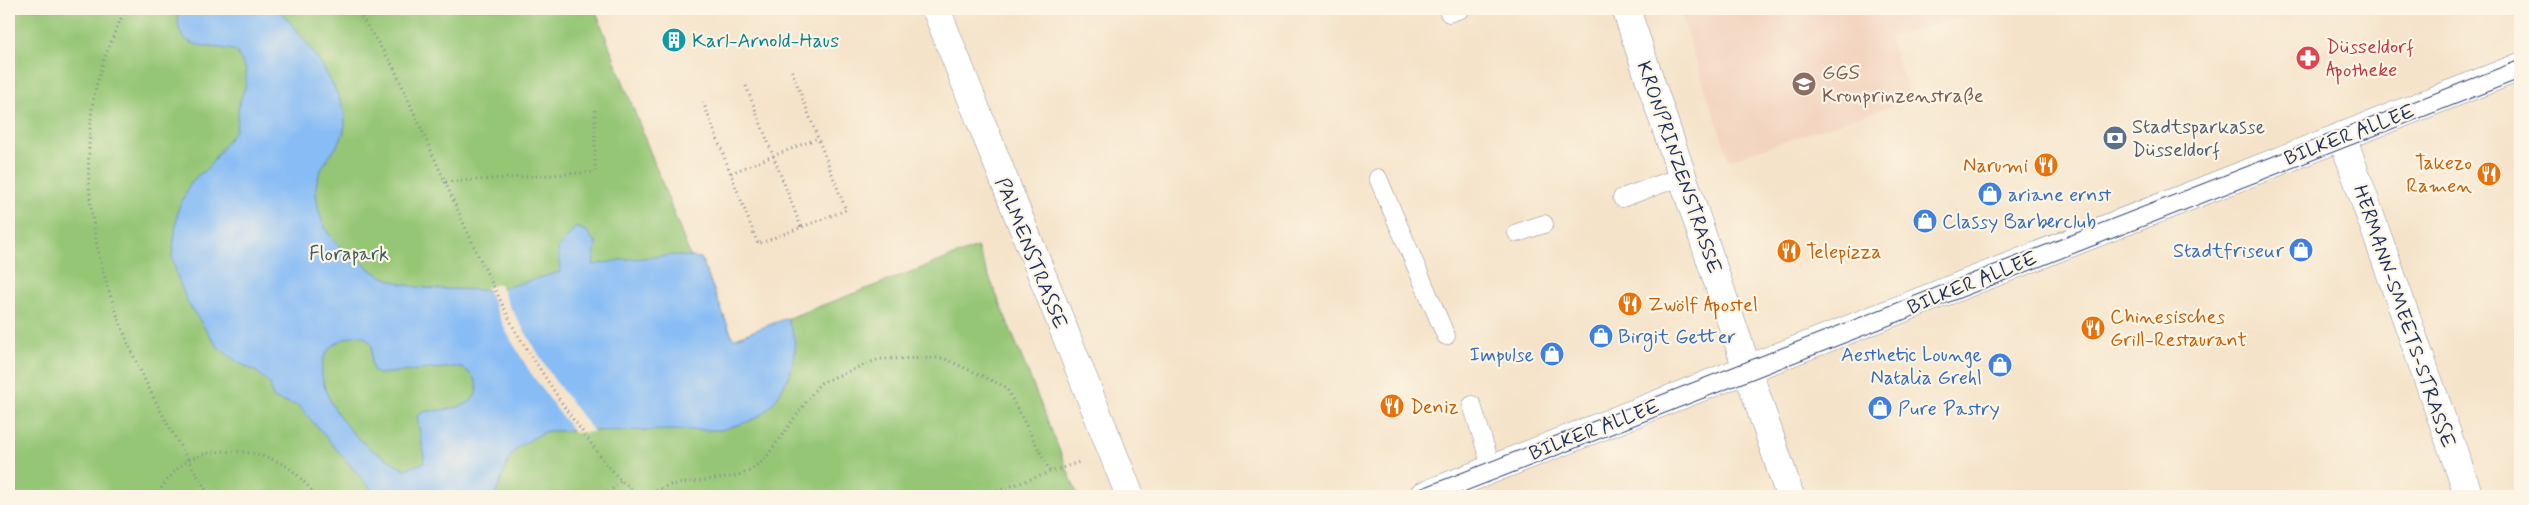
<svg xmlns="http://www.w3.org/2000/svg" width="2529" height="505" viewBox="0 0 2529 505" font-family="Mynerve,sans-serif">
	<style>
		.built { fill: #f3d4bf }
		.green { fill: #95c675; stroke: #587a6a }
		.water { fill: #87bcf5; stroke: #5176aa; fill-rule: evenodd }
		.pier { fill: #f5e3c9 }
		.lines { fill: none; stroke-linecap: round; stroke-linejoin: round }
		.service-casing { stroke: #888994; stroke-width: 19 }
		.minor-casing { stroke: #888994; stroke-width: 29 }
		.tertiary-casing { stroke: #888994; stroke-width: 29 }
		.path { stroke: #888994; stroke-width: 3; stroke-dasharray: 1 4; stroke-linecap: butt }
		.service { stroke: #fff; stroke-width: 18 }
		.minor { stroke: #fff; stroke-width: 28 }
		.tertiary { stroke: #fff; stroke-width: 28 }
		.tram { stroke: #1b2f5e; stroke-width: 1 }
		.labels { text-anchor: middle; stroke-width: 4.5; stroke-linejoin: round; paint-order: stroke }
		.culture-label { font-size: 20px; fill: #0d838f; stroke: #fcf5e5; text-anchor: start }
		.health-label { font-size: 20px; fill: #be3a42; stroke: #fcf5e5; text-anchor: start }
		.education-label { font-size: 20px; fill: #785e54; stroke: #fcf5e5; text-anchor: start }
		.service-label { font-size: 20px; fill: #4e5e75; stroke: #fcf5e5; text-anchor: start }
		.street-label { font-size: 20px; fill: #1b2f5e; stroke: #fcf5e5 }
		.food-label { font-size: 20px; fill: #c56008; stroke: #fcf5e5; text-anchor: start }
		.shop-label { font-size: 20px; fill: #366cbe; stroke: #fcf5e5; text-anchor: start }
		.park-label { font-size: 20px; fill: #405c65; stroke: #fcf5e5 }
	</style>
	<rect width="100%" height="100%" fill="#fcf5e5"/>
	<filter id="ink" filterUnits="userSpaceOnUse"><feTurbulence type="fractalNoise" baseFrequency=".02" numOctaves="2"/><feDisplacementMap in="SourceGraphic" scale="10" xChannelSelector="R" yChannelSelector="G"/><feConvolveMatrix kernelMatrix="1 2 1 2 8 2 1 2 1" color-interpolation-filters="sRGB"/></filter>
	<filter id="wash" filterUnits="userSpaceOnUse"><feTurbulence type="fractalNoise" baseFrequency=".0096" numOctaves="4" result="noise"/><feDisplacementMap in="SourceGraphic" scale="20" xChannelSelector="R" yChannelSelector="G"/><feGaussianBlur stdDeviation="1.12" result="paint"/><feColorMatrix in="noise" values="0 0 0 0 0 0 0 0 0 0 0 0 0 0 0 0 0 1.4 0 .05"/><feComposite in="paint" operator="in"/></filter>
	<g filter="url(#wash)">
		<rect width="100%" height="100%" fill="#f5e3c9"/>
		<path class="built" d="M 1679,9 L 1993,9 L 1889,37 L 1911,99 L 1729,160 Z"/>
		<path class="green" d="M 9,9 L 595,9 L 691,258 L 701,258 L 733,339 L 977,247 L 1078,496 L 9,496 Z"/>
		<path class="water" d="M 179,9 L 277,9 C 298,26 344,92 345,120 C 346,149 315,161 316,192 C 317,212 325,233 339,246 C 344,250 350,253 355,256 C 361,261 366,267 373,271 C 406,293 446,288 483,290 C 502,291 540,277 560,272 L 558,248 L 576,227 L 586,231 L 596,243 L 593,265 L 621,260 L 675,255 L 701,258 L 733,339 L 787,318 C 790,326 794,335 795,344 C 798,365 778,403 761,415 C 749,423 734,426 721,430 L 546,431 L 518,447 L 510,457 L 495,496 L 377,496 L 299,406 L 277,400 L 272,395 L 270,384 L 257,372 L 237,362 L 218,347 L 187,302 L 177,275 L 172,256 L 178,209 L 189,186 L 197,176 L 207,169 L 236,129 L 239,104 L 246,84 L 246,70 L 236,51 C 208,43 172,54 179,9 ZM 358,335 L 365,337 L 372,345 L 371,362 L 374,372 L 378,374 L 455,367 C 475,368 487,394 466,404 C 454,410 436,410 423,412 L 417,416 L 424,457 L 423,463 L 405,469 C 390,460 373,452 360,440 C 328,410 294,348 358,335 Z"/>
		<path class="pier" d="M 500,284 L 510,307 L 553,378 L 594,432 L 574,433 L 530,372 L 507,333 L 486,287 Z"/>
	</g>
	<g filter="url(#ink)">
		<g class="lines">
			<defs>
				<path id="service" d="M 1449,13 L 1461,9
					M 1378,178 L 1446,336
					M 1622,198 L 1683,176
					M 1517,233 L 1544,224
					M 1472,405 L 1492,469"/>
				<path id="minor" d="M 936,9 L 1130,496
					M 1626,9 L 1790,496
					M 2342,136 L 2469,496"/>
				<path id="tertiary" d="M 1423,496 L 2520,67"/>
			</defs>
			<use href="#service" class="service-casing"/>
			<use href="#minor" class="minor-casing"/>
			<use href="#tertiary" class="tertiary-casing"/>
			<path class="path" d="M 125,9 C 116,31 105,53 99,76 C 92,98 90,124 89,147 C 83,275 145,391 210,496
				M 356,9 L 393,66 L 477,253 L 516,332 L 567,411 L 607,465 L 621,481 L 642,496
				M 746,86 L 801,227
				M 703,102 L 758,244 L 846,210 L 791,69
				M 731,173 L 818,138
				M 446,182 L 595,172 L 595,108
				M 155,496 C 164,485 176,467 189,460 C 217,444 268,451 293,471 C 301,478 309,488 317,496
				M 605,496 L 621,481
				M 642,496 L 670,485 L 736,476 L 749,471 L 764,460 L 820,383 L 879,359 L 943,358 L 1006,387 L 1050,471
				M 983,496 L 1079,462"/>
			<use href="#service" class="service"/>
			<use href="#minor" class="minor"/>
			<use href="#tertiary" class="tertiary"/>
			<path class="tram" d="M 1402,496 L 2520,60
				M 1453,496 L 2520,79"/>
		</g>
	</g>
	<defs>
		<symbol id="building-disc" viewBox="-11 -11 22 22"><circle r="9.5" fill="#0f9aa8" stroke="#fcf5e5"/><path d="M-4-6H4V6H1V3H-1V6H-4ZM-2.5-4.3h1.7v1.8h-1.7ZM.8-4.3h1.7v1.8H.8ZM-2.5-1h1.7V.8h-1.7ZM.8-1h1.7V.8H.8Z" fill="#fff"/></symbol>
		<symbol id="pharmacy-disc" viewBox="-11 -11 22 22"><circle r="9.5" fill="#e0444e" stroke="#fcf5e5"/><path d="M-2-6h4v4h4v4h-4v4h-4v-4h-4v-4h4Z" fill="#fff"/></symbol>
		<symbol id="school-disc" viewBox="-11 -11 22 22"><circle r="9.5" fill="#8d6e63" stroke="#fcf5e5"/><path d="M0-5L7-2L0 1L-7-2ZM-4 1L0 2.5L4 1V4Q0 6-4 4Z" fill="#fff"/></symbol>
		<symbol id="bank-disc" viewBox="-11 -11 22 22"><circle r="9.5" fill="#5c6f8a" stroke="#fcf5e5"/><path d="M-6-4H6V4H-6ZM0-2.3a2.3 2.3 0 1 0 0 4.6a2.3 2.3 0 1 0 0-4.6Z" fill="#fff"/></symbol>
		<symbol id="restaurant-disc" viewBox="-11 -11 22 22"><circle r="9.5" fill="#e8710a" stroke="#fcf5e5"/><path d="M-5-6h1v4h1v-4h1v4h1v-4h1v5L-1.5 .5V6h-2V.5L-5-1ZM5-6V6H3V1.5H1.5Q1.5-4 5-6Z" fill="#fff"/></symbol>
		<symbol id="shop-disc" viewBox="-11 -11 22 22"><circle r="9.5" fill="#3f7fe0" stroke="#fcf5e5"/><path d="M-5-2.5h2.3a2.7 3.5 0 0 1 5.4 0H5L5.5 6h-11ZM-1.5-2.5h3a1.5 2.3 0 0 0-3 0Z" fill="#fff"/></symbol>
	</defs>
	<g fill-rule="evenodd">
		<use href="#building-disc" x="660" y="26" width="28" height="28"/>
		<use href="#pharmacy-disc" x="2294" y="44" width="28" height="28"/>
		<use href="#school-disc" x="1790" y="70" width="28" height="28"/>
		<use href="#bank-disc" x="2101" y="124" width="28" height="28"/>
		<use href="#restaurant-disc" x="2032" y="151" width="28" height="28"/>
		<use href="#restaurant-disc" x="2475" y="160" width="28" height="28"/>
		<use href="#shop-disc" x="1976" y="180" width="28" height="28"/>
		<use href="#shop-disc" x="1911" y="207" width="28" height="28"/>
		<use href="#shop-disc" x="2287" y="236" width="28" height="28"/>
		<use href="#restaurant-disc" x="1775" y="237" width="28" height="28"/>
		<use href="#restaurant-disc" x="1616" y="290" width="28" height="28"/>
		<use href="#restaurant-disc" x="2079" y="314" width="28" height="28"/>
		<use href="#shop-disc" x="1587" y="322" width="28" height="28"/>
		<use href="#shop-disc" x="1538" y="340" width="28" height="28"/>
		<use href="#shop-disc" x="1986" y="351" width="28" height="28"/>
		<use href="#restaurant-disc" x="1378" y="392" width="28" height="28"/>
		<use href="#shop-disc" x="1866" y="394" width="28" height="28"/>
	</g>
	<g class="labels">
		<g class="culture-label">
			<text x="692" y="47">Karl-Arnold-Haus</text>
		</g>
		<g class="health-label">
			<text x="2326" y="53">Düsseldorf<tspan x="2326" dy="23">Apotheke</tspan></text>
		</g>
		<g class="education-label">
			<text x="1822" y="79">GGS<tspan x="1822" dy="23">Kronprinzenstraße</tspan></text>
		</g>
		<g class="service-label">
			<text x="2132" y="133">Stadtsparkasse<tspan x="2132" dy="23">Düsseldorf</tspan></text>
		</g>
		<g class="street-label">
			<text transform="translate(2349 134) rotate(-21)" y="7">BILKER ALLEE</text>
			<text transform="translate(1680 167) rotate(71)" y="7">KRONPRINZENSTRASSE</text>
			<text transform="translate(1032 253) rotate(68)" y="7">PALMENSTRASSE</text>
			<text transform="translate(1972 282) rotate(-22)" y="7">BILKER ALLEE</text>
			<text transform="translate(2405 316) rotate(71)" y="7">HERMANN-SMEETS-STRASSE</text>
			<text transform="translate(1594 429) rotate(-21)" y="7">BILKER ALLEE</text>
		</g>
		<g class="food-label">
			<text x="2472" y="169" text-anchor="end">Takezo<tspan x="2472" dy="23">Ramen</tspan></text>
			<text x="2028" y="172" text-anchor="end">Narumi</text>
			<text x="1806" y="258">Telepizza</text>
			<text x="1648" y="311">Zwölf Apostel</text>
			<text x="2110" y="323">Chinesisches<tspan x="2110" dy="23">Grill-Restaurant</tspan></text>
			<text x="1410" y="413">Deniz</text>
		</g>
		<g class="shop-label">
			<text x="2008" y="201">ariane ernst</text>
			<text x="1942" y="228">Classy Barberclub</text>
			<text x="2284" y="257" text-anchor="end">Stadtfriseur</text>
			<text x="1618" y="343">Birgit Getter</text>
			<text x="1534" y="361" text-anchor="end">Impulse</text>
			<text x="1982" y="361" text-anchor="end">Aesthetic Lounge<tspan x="1982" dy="23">Natalia Grehl</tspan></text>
			<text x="1898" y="415">Pure Pastry</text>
		</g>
		<g class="park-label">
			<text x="349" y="260">Florapark</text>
		</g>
	</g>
	<rect width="2529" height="505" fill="none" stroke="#fcf5e5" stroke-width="30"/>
</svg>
